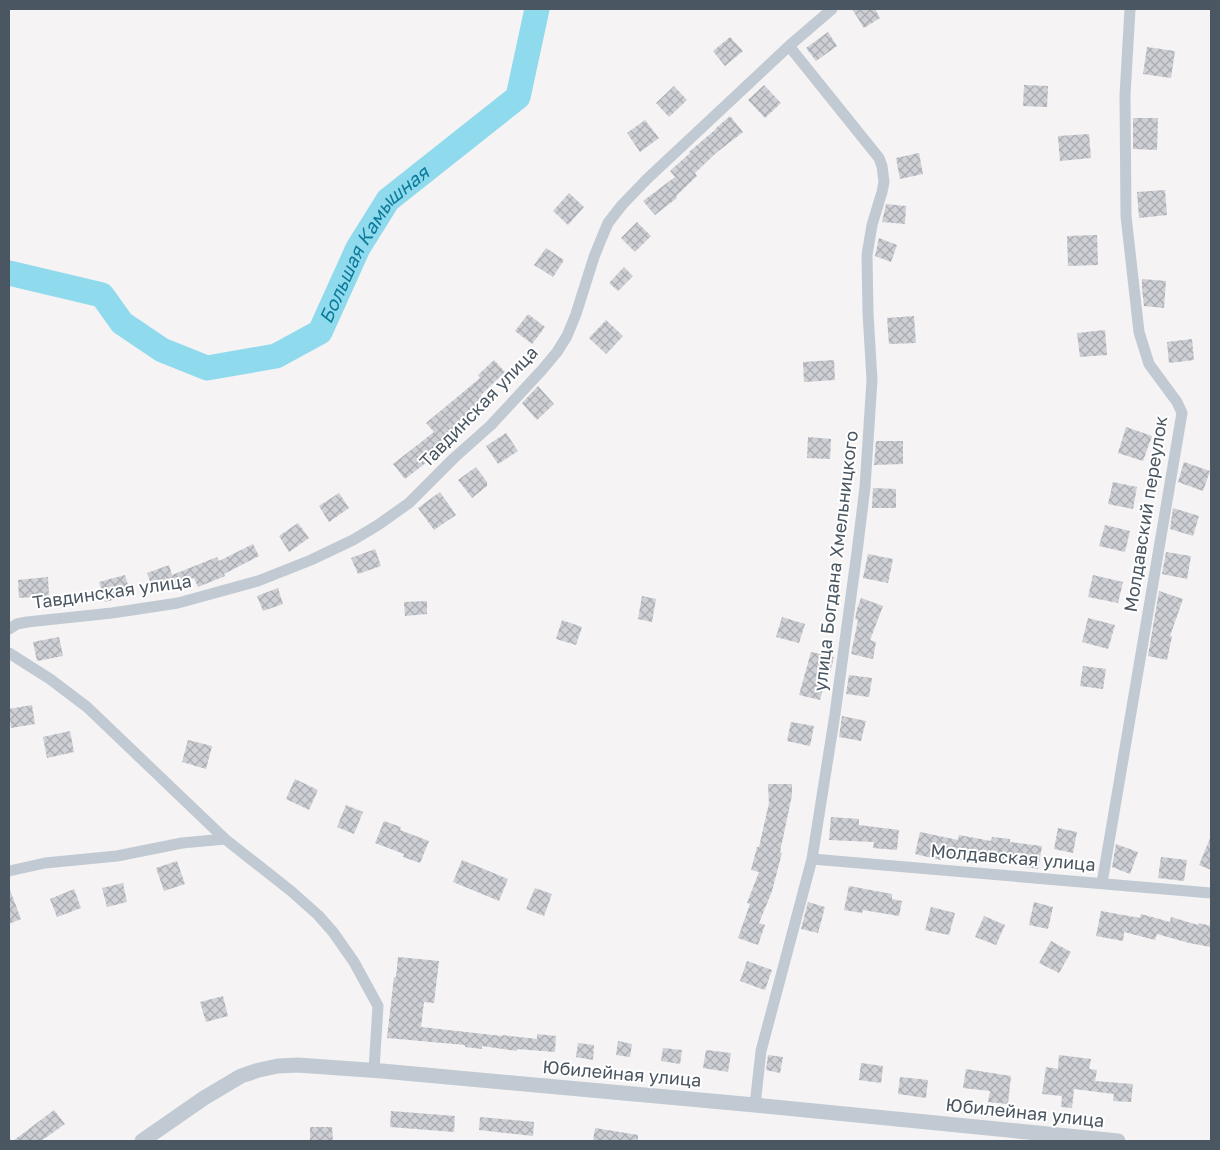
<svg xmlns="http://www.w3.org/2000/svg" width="1220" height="1150" viewBox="0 0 1220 1150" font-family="'Golos Text',sans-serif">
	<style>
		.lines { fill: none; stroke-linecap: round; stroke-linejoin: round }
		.river { stroke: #90daee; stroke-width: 25 }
		.building { fill: url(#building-cross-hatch) }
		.minor { stroke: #c1cad2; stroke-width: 11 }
		.tertiary { stroke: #c1cad2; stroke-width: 15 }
		.labels { text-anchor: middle; stroke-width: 4; stroke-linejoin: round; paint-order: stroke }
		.street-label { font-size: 18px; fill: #4a5661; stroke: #fff }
		.water-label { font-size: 19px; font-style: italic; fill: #0c7c9b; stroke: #fff }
	</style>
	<defs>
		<pattern id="building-cross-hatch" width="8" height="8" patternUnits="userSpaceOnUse" patternTransform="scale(1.25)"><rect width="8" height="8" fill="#cdcfd5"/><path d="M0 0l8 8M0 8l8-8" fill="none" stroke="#a8abb0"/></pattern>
	</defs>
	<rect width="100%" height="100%" fill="#f5f3f3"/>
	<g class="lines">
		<path class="river" id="s1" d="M 9,273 L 102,295 L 122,323 L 162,350 L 207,368 L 276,356 L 320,332 L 358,248 L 388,200 L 518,97 L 537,9"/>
	</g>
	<path class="building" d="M 852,9 L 875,9 L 880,18 L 864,28 Z
		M 828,32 L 837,46 L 816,61 L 806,48 Z
		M 730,37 L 743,51 L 725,66 L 713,51 Z
		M 1147,47 L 1175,51 L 1171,78 L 1143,74 Z
		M 764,85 L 781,103 L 765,118 L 748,100 Z
		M 1024,85 L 1048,86 L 1047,107 L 1023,106 Z
		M 674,86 L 687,100 L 669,117 L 656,103 Z
		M 730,116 L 743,132 L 716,153 L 695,173 L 697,176 L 676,196 L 677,198 L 655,215 L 643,201 L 675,177 L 670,171 L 690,153 L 689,152 L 716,129 L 715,129 Z
		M 1133,118 L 1158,118 L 1157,150 L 1133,149 Z
		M 645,120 L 659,138 L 640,152 L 627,133 Z
		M 1089,134 L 1091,158 L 1060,161 L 1058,136 Z
		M 919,153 L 923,174 L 900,179 L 896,158 Z
		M 1165,190 L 1167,215 L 1139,218 L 1137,192 Z
		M 569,193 L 584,207 L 568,225 L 553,211 Z
		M 886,204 L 906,206 L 905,224 L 882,222 Z
		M 637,222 L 651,236 L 635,252 L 621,238 Z
		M 1097,235 L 1098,265 L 1068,266 L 1067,236 Z
		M 879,238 L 897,245 L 891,262 L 875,256 Z
		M 546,248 L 564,260 L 553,277 L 534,265 Z
		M 624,267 L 633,276 L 618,291 L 609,283 Z
		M 1142,279 L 1166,281 L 1164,308 L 1144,306 L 1142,288 Z
		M 528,314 L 545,327 L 532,344 L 515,331 Z
		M 914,316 L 916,343 L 889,344 L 887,318 Z
		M 606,320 L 623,336 L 606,354 L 589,338 Z
		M 1105,330 L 1107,355 L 1080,357 L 1077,333 Z
		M 1192,339 L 1194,360 L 1169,363 L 1167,342 Z
		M 494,360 L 505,372 L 481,395 L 485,400 L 455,424 L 458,427 L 428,453 L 432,458 L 405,479 L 393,464 L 434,432 L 426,423 L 480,378 L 478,375 Z
		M 834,360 L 835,380 L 804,382 L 803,362 Z
		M 538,386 L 554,404 L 537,420 L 522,403 Z
		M 1126,427 L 1152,436 L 1143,461 L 1118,453 Z
		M 506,433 L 518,451 L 498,464 L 486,446 Z
		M 808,437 L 831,439 L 830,459 L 807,458 Z
		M 876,441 L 903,441 L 903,464 L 874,465 Z
		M 1184,462 L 1210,471 L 1203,491 L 1178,482 Z
		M 476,467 L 487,482 L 487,486 L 472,498 L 458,480 Z
		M 1113,482 L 1137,487 L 1133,509 L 1108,504 Z
		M 873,488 L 896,489 L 896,508 L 872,508 Z
		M 440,492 L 456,515 L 434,530 L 418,508 Z
		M 339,493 L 349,508 L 329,522 L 319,506 Z
		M 1173,508 L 1199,516 L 1193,536 L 1170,529 Z
		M 298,523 L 309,538 L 289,552 L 279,536 Z
		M 1105,525 L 1130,531 L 1125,552 L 1099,546 Z
		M 253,544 L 259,556 L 224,574 L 225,576 L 198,587 L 194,578 L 154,592 L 147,573 L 169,565 L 172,575 L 217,557 L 219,561 Z
		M 375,549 L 381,566 L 358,574 L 351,558 Z
		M 1166,552 L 1191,556 L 1187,579 L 1162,574 Z
		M 868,554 L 893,559 L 888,583 L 863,578 Z
		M 125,575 L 131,595 L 105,602 L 99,582 Z
		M 1093,575 L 1123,582 L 1118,603 L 1088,597 Z
		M 48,577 L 49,596 L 19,598 L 18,580 Z
		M 278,588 L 283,604 L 263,611 L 257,596 Z
		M 1159,591 L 1183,599 L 1170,636 L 1172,636 L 1167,660 L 1148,656 Z
		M 642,596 L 656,599 L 652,622 L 638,619 Z
		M 861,598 L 883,606 L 870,640 L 876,642 L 873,659 L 851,654 L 858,620 L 855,619 L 857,609 Z
		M 427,601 L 427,614 L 405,616 L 404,602 Z
		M 782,617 L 805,624 L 799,643 L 776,637 Z
		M 1088,618 L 1115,625 L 1108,649 L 1082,642 Z
		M 562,620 L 582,627 L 576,645 L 556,639 Z
		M 59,637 L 63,656 L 37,661 L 33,642 Z
		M 811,652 L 834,657 L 830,673 L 827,673 L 820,700 L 799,695 Z
		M 1083,666 L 1106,669 L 1103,689 L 1080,686 Z
		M 849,675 L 872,678 L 869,697 L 846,694 Z
		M 32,705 L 35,724 L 11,728 L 9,709 Z
		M 842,716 L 866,721 L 861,741 L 839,737 Z
		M 791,722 L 814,726 L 810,746 L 787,741 Z
		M 70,731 L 74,752 L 47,758 L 43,737 Z
		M 188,740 L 212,746 L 206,769 L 182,762 Z
		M 295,779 L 318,790 L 309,810 L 286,799 Z
		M 768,784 L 792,784 L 792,795 L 780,852 L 782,853 L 772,891 L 759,923 L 765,925 L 758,945 L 738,938 L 750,904 L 747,903 L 759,872 L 751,870 L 757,847 L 759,847 L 769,803 Z
		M 346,805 L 363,812 L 354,834 L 337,827 Z
		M 831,817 L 859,819 L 859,825 L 899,830 L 897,850 L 873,848 L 874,842 L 829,840 Z
		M 384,821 L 401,827 L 400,830 L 429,841 L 420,863 L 403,857 L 404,854 L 375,843 Z
		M 1058,828 L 1077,832 L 1073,853 L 1054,849 Z
		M 920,832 L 958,840 L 959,835 L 991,841 L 992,837 L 1010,839 L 1010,842 L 1042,846 L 1038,869 L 976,859 L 976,863 L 942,857 L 941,860 L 915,854 Z
		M 1211,836 L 1211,870 L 1199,865 Z
		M 1116,844 L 1138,852 L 1130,874 L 1112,867 Z
		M 1161,857 L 1187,860 L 1184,881 L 1158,878 Z
		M 462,860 L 508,879 L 499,901 L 453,882 Z
		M 177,861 L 185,884 L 164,891 L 156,868 Z
		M 123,883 L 127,902 L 107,907 L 102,888 Z
		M 849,886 L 892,894 L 892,899 L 902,901 L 899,916 L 863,910 L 862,913 L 844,910 Z
		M 535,888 L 552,894 L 544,916 L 526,909 Z
		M 74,889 L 81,908 L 57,917 L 50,899 Z
		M 10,890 L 21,919 L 9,924 L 9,891 Z
		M 808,902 L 825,907 L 818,933 L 801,929 Z
		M 1034,902 L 1053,907 L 1048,929 L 1029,925 Z
		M 931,907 L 955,913 L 949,935 L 925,930 Z
		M 1101,911 L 1140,918 L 1141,914 L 1170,922 L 1171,917 L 1198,925 L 1199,923 L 1211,926 L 1211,947 L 1189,943 L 1157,934 L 1155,940 L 1124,932 L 1123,941 L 1096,936 Z
		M 984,916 L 1005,925 L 996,945 L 975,937 Z
		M 1051,941 L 1071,952 L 1059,973 L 1039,963 Z
		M 398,957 L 439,961 L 434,1003 L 424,1002 L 421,1027 L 502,1036 L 502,1035 L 537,1039 L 537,1034 L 556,1036 L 555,1052 L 517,1049 L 517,1051 L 482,1046 L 482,1049 L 465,1047 L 465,1045 L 387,1038 L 394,977 L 396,977 Z
		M 747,961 L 772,970 L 765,990 L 740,981 Z
		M 223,996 L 228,1016 L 206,1022 L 200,1002 Z
		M 618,1041 L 632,1044 L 630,1057 L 616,1055 Z
		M 578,1043 L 594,1045 L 593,1060 L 576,1057 Z
		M 663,1048 L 682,1050 L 680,1064 L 661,1061 Z
		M 706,1050 L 731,1053 L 728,1072 L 703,1068 Z
		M 768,1055 L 783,1057 L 780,1073 L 766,1070 Z
		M 1059,1055 L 1091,1059 L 1089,1069 L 1097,1070 L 1095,1081 L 1133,1084 L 1131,1102 L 1113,1101 L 1114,1094 L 1074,1089 L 1072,1108 L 1061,1107 L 1062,1096 L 1042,1094 L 1046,1067 L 1058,1069 Z
		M 861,1063 L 883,1066 L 881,1083 L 859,1080 Z
		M 966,1069 L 1011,1076 L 1008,1104 L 988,1102 L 990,1091 L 963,1088 Z
		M 900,1077 L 928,1080 L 926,1098 L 898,1094 Z
		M 54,1110 L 65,1124 L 41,1141 L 13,1141 Z
		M 391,1111 L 455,1116 L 454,1132 L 390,1127 Z
		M 480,1117 L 534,1122 L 533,1136 L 479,1130 Z
		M 310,1127 L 332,1127 L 333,1141 L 310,1141 Z
		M 595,1128 L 638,1135 L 638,1141 L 593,1141 Z"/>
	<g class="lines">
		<path class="minor" d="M 9,629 L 17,624 L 27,622 L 112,613 L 178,603 L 258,581 L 311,560 L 353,540 L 378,525 L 409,503 L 454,458 L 491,425 L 542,370 L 557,352 L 567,336 L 576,314 L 594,257 L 600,242 L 608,223 L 622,205 L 647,179 L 789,46 L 832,9
			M 9,653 L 50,679 L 87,707 L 225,839 L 291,891 L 318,915 L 333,932 L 354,962 L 378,1006 L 374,1070
			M 812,859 L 1211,893
			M 9,871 L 45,863 L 117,856 L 182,843 L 225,839
			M 1102,883 L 1182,413 L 1177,402 L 1149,364 L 1139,332 L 1126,216 L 1125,95 L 1130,9
			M 755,1105 L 761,1051 L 812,859 L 835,714 L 857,552 L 865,487 L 872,380 L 868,313 L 867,255 L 872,225 L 882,192 L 884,182 L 882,166 L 879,158 L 789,46"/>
		<path class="tertiary" d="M 142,1141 L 204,1098 L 241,1076 L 259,1070 L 278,1066 L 297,1065 L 382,1071 L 755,1105 L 1118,1141"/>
	</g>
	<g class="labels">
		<g class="street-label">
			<text transform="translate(479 407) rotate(-46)" y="6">Тавдинская улица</text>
			<text transform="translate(1146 514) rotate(-81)" y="6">Молдавский переулок</text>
			<text transform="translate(836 561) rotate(-83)" y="6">улица Богдана Хмельницкого</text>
			<text transform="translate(112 592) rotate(-8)" y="6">Тавдинская улица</text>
			<text transform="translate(1013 858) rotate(5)" y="6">Молдавская улица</text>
			<text transform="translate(622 1074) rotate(5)" y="6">Юбилейная улица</text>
			<text transform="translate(1025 1113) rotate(6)" y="6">Юбилейная улица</text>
		</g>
		<g class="water-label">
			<text dy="7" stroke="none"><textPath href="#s1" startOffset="451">Большая Камышная</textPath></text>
		</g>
	</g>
	<rect width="1220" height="1150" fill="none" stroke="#4a5661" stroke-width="20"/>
</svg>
